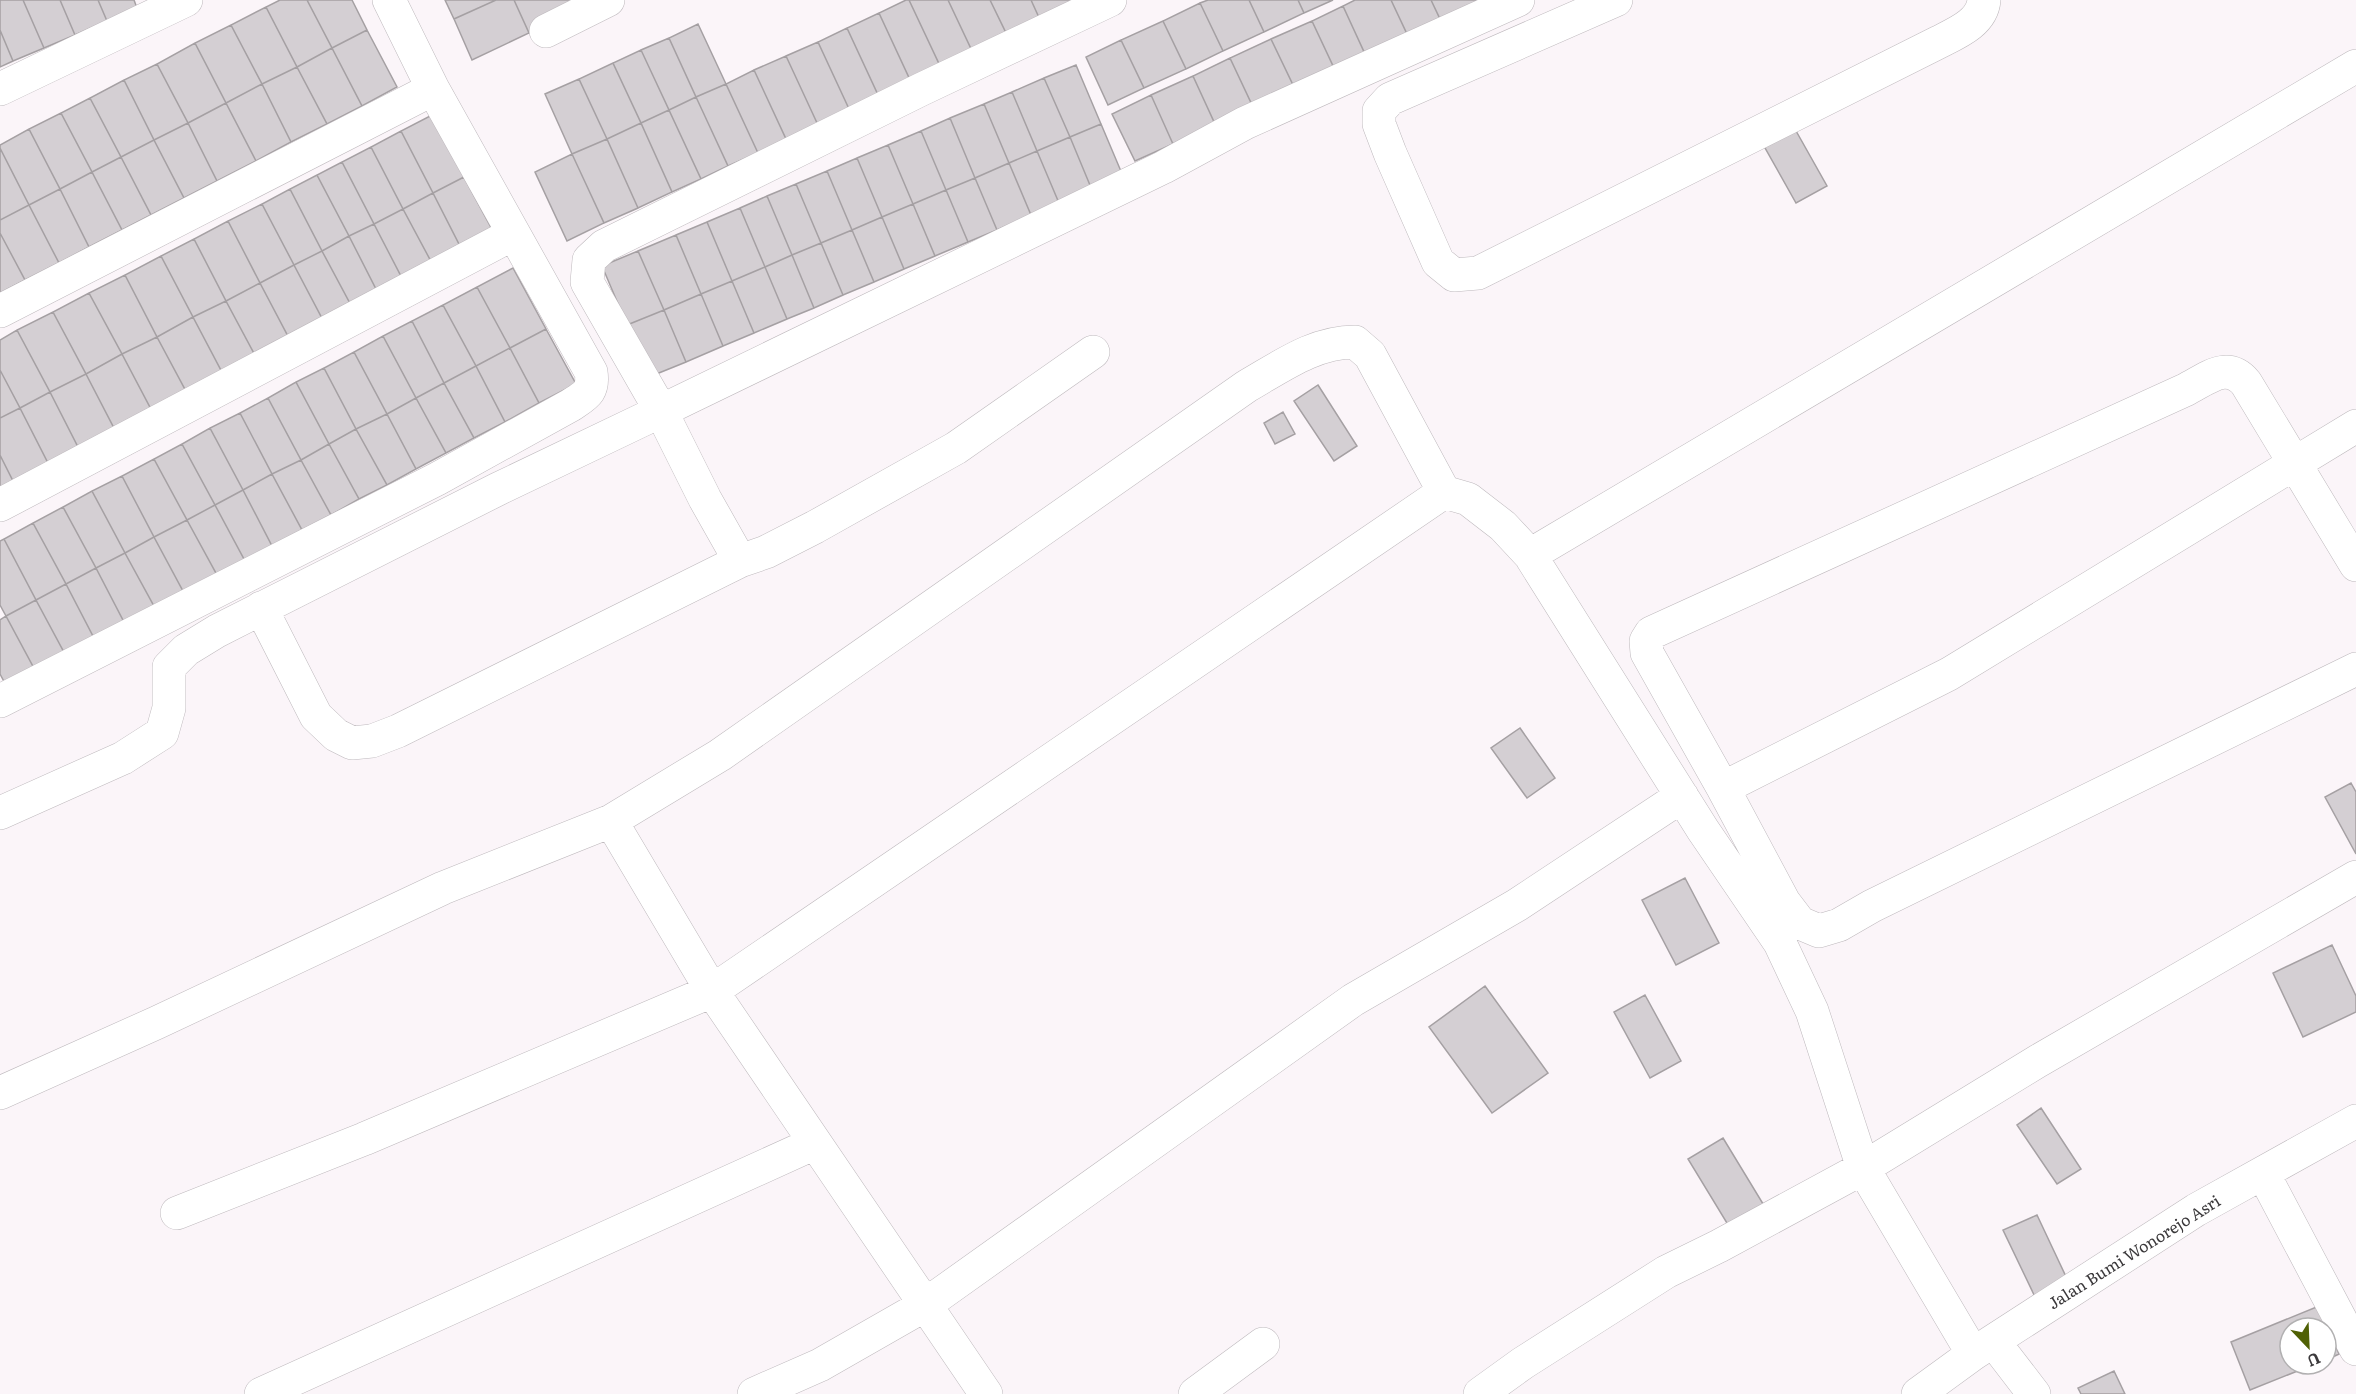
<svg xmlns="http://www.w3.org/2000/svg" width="2356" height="1394" viewBox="0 0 2356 1394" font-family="Literata,serif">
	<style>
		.building { fill: #d4cfd3; stroke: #a5a0a3; stroke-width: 1.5 }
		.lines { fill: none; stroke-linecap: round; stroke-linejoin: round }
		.minor-casing { stroke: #beb9bd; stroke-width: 34 }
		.minor { stroke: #fff; stroke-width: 33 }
		.labels { text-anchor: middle; stroke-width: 4.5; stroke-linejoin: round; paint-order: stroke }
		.street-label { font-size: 16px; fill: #3b393b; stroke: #fff }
	</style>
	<rect width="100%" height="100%" fill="#fbf5f9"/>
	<path class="building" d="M 0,0 L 23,0 L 44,48 L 13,61 L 0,30 Z
		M 23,0 L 60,0 L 75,35 L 44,48 Z
		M 60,0 L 98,0 L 107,21 L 75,35 Z
		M 98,0 L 134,0 L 137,8 L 107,21 Z
		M 280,0 L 307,0 L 332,48 L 297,67 L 266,7 Z
		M 307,0 L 352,0 L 367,30 L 332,48 Z
		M 445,0 L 496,0 L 454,19 Z
		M 496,0 L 514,0 L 529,33 L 472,60 L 454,19 Z
		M 514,0 L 594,0 L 595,3 L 529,33 Z
		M 906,0 L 909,0 L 941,68 L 911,82 L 879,13 Z
		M 909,0 L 948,0 L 973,53 L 941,68 Z
		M 948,0 L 990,0 L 1008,37 L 973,53 Z
		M 990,0 L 1031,0 L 1041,22 L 1008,37 Z
		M 1031,0 L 1073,0 L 1041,22 Z
		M 1208,0 L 1249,0 L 1264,32 L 1223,51 L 1200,3 Z
		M 1249,0 L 1298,0 L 1304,13 L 1264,32 Z
		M 1298,0 L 1333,0 L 1304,13 Z
		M 1355,0 L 1391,0 L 1407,34 L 1365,54 L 1343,6 Z
		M 1391,0 L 1431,0 L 1440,19 L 1407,34 Z
		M 1431,0 L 1476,0 L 1476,2 L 1440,19 Z
		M 1200,3 L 1223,51 L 1186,69 L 1163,21 Z
		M 1343,6 L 1365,54 L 1334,68 L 1312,21 Z
		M 266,7 L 297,67 L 262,84 L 231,25 Z
		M 879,13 L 911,82 L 879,97 L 847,28 Z
		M 1163,21 L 1186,69 L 1144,88 L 1121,40 Z
		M 1312,21 L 1334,68 L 1294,87 L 1271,39 Z
		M 698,24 L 726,84 L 696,97 L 669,38 Z
		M 231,25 L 262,84 L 226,103 L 195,43 Z
		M 847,28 L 879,97 L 850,111 L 818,42 Z
		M 0,30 L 13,61 L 0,67 Z
		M 367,30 L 397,87 L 362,106 L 332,48 Z
		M 669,38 L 696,97 L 669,110 L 641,50 Z
		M 1271,39 L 1294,87 L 1253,107 L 1230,58 Z
		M 1121,40 L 1144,88 L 1108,105 L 1086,57 Z
		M 818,42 L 850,111 L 818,125 L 786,56 Z
		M 195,43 L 226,103 L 188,123 L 157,64 Z
		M 332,48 L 362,106 L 327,124 L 297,67 Z
		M 641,50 L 669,110 L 641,123 L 613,63 Z
		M 786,56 L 818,125 L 786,139 L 754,70 Z
		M 1230,58 L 1253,107 L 1215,124 L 1193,76 Z
		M 613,63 L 641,123 L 607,139 L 579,79 Z
		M 157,64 L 188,123 L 154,140 L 124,80 Z
		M 1076,65 L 1101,124 L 1070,137 L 1044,78 Z
		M 297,67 L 327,124 L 291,142 L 262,84 Z
		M 754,70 L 786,139 L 758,153 L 726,84 Z
		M 1193,76 L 1215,124 L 1173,144 L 1151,95 Z
		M 1044,78 L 1070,137 L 1037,151 L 1012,92 Z
		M 579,79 L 607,139 L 572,154 L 545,94 Z
		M 124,80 L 154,140 L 121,157 L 90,98 Z
		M 262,84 L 291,142 L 256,161 L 226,103 Z
		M 726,84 L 758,153 L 728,166 L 696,97 Z
		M 1012,92 L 1037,151 L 1009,163 L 984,104 Z
		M 1151,95 L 1173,144 L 1135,161 L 1112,114 Z
		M 696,97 L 728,166 L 701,179 L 669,110 Z
		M 90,98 L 121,157 L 92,172 L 61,113 Z
		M 226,103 L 256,161 L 217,181 L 188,123 Z
		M 984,104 L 1009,163 L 975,178 L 950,118 Z
		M 669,110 L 701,179 L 672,192 L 641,123 Z
		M 61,113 L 92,172 L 60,189 L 29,129 Z
		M 432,115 L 464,177 L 433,193 L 401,131 Z
		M 950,118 L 975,178 L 946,190 L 921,131 Z
		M 1791,122 L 1827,186 L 1796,203 L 1760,139 Z
		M 188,123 L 217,181 L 184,198 L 154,140 Z
		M 641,123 L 672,192 L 638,208 L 607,139 Z
		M 1101,124 L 1123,176 L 1092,190 L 1070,137 Z
		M 29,129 L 60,189 L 29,205 L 0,148 L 0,145 Z
		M 401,131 L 433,193 L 403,209 L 371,147 Z
		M 921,131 L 946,190 L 913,204 L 888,145 Z
		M 1070,137 L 1092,190 L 1059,203 L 1037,151 Z
		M 607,139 L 638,208 L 604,223 L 572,154 Z
		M 154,140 L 184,198 L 151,215 L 121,157 Z
		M 888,145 L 913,204 L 882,217 L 857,158 Z
		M 371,147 L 403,209 L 374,224 L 342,162 Z
		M 0,148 L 29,205 L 0,220 Z
		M 1037,151 L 1059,203 L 1031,215 L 1009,163 Z
		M 572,154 L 604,223 L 567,241 L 535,172 Z
		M 121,157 L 151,215 L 122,230 L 92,172 Z
		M 857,158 L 882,217 L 852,230 L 827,171 Z
		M 342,162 L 374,224 L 349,236 L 317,175 Z
		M 1009,163 L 1031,215 L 997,230 L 975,178 Z
		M 827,171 L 852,230 L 821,243 L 796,184 Z
		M 92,172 L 122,230 L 89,247 L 60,189 Z
		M 317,175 L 349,236 L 322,251 L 290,189 Z
		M 464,177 L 495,235 L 463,252 L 433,193 Z
		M 975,178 L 997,230 L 968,242 L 946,190 Z
		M 796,184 L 821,243 L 792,255 L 767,196 Z
		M 60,189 L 89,247 L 59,263 L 29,205 Z
		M 290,189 L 322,251 L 294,265 L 262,204 Z
		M 946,190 L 968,242 L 935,256 L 913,204 Z
		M 433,193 L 463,252 L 434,267 L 403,209 Z
		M 767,196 L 792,255 L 765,267 L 740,208 Z
		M 262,204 L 294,265 L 260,283 L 228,221 Z
		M 913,204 L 935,256 L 904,269 L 882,217 Z
		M 29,205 L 59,263 L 25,280 L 0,233 L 0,220 Z
		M 740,208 L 765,267 L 732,281 L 707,222 Z
		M 403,209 L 434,267 L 404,282 L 374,224 Z
		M 882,217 L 904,269 L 874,282 L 852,230 Z
		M 228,221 L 260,283 L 226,301 L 194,239 Z
		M 707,222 L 732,281 L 701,294 L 676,235 Z
		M 374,224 L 404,282 L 379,295 L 349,236 Z
		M 852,230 L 874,282 L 843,295 L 821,243 Z
		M 0,233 L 25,280 L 0,293 Z
		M 676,235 L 701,294 L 664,310 L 638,251 Z
		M 349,236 L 379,295 L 353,309 L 322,251 Z
		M 194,239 L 226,301 L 193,317 L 161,256 Z
		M 821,243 L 843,295 L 814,308 L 792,255 Z
		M 322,251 L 353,309 L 325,324 L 294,265 Z
		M 638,251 L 664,310 L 627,325 L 602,266 Z
		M 792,255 L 814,308 L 787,319 L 765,267 Z
		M 161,256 L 193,317 L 157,337 L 125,275 Z
		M 294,265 L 325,324 L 291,342 L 260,283 Z
		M 765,267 L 787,319 L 754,333 L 732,281 Z
		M 513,268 L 546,329 L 510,348 L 477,287 Z
		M 125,275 L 157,337 L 122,354 L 89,293 Z
		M 732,281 L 754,333 L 723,346 L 701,294 Z
		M 260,283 L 291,342 L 257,359 L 226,301 Z
		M 477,287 L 510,348 L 476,366 L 443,305 Z
		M 89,293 L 122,354 L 86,374 L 53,312 Z
		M 701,294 L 723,346 L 686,362 L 664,310 Z
		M 226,301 L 257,359 L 224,376 L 193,317 Z
		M 443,305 L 476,366 L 444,383 L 412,321 Z
		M 664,310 L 686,362 L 649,377 L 627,325 Z
		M 53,312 L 86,374 L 50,392 L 17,330 Z
		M 193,317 L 224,376 L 188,395 L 157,337 Z
		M 412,321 L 444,383 L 416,398 L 383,336 Z
		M 546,329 L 576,384 L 539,403 L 510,348 Z
		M 17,330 L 50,392 L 20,408 L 0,370 L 0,340 Z
		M 383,336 L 416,398 L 387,414 L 354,352 Z
		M 157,337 L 188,395 L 153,413 L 122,354 Z
		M 510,348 L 539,403 L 505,422 L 476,366 Z
		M 354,352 L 387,414 L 356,429 L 324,368 Z
		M 122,354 L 153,413 L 116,432 L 86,374 Z
		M 476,366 L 505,422 L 474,438 L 444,383 Z
		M 324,368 L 356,429 L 329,444 L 296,382 Z
		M 0,370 L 20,408 L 0,418 Z
		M 86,374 L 116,432 L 80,451 L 50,392 Z
		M 296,382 L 329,444 L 301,460 L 268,398 Z
		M 444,383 L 474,438 L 446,453 L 416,398 Z
		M 1318,385 L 1357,446 L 1334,461 L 1294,401 Z
		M 50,392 L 80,451 L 50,467 L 20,408 Z
		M 268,398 L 301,460 L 272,474 L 240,413 Z
		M 416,398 L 446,453 L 416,469 L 387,414 Z
		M 20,408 L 50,467 L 15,485 L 0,455 L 0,418 Z
		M 1283,412 L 1295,434 L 1275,444 L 1264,423 Z
		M 240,413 L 272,474 L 243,490 L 210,428 Z
		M 387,414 L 416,469 L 387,485 L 356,429 Z
		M 210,428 L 243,490 L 215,505 L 182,444 Z
		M 356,429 L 387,485 L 359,499 L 329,444 Z
		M 182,444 L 215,505 L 187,520 L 154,459 Z
		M 329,444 L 359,499 L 331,515 L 301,460 Z
		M 0,455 L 15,485 L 0,493 Z
		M 154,459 L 187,520 L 154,537 L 122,476 Z
		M 301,460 L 331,515 L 302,530 L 272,474 Z
		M 272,474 L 302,530 L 272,546 L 243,490 Z
		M 122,476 L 154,537 L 125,553 L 92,491 Z
		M 243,490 L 272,546 L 245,561 L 215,505 Z
		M 92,491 L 125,553 L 96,568 L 63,507 Z
		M 215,505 L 245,561 L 217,575 L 187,520 Z
		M 63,507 L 96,568 L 66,584 L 33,523 Z
		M 187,520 L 217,575 L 184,593 L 154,537 Z
		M 33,523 L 66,584 L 36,600 L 4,539 Z
		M 154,537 L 184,593 L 155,608 L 125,553 Z
		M 4,539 L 36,600 L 6,616 L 0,605 L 0,541 Z
		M 125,553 L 155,608 L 125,624 L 96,568 Z
		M 96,568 L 125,624 L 95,640 L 66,584 Z
		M 66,584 L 95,640 L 66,656 L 36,600 Z
		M 36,600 L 66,656 L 36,672 L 6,616 Z
		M 6,616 L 36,672 L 7,687 L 0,674 L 0,620 Z
		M 1520,728 L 1555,778 L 1527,798 L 1491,748 Z
		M 2351,783 L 2356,792 L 2356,854 L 2325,797 Z
		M 1685,878 L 1719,943 L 1676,965 L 1642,900 Z
		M 2332,945 L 2356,996 L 2356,1012 L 2303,1037 L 2273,973 Z
		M 1485,986 L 1548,1073 L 1492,1113 L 1429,1027 Z
		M 1645,995 L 1681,1061 L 1650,1078 L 1614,1012 Z
		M 2041,1108 L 2081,1169 L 2057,1184 L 2017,1125 Z
		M 1723,1138 L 1768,1212 L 1733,1233 L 1688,1159 Z
		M 2037,1215 L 2069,1283 L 2036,1299 L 2003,1230 Z
		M 2319,1306 L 2339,1354 L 2326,1360 L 2326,1328 L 2290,1328 L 2290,1364 L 2315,1364 L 2250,1390 L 2231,1342 Z
		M 2114,1371 L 2125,1394 L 2081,1394 L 2078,1388 Z"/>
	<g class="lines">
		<defs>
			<path id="minor" d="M 1110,0 L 922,89 L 604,246 L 589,260 L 587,282 L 661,411 L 1164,167 L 1245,123 L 1518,0
				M 1616,0 L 1390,99 L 1379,111 L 1379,124 L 1390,153 L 1438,262 L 1454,275 L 1478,273 L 1935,44 C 1954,34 1982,24 1984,0
				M 546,31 L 608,0
				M 0,89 L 186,0
				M 0,311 L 433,89
				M 2356,426 L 1949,674 L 1723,788 L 1647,653 L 1646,641 L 1651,633 L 2185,390 C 2207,379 2227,360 2246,383 L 2356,565
				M 0,505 L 513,234
				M 1530,555 L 1703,830 L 1780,943 L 1812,1011 L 1863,1168 L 1973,1354
				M 261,608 L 316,716 L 336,735 L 352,743 L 372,741 L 398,731 L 740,561
				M 0,701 L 437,479 L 571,405 C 586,395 594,392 591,372 L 433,89 L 389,0
				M 1723,788 L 1784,902 L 1800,923 L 1819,931 L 1839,925 L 1872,906 L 2356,669
				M 0,813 L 123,758 L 162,733 L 169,708 L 169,667 L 186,650 L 217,631 L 498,489 L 661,411 L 705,499 L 740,561 L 766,552 L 815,527 L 956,448 L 1093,352
				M 0,1093 L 156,1023 L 443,888 L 611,821
				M 2263,1173 L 2356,1349
				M 177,1213 L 364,1139 L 712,991 L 1444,492
				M 1994,1342 L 2034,1394
				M 261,1394 L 815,1143
				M 754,1394 L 820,1365 L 925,1305 L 1353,1000 L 1517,905 L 1682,796
				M 986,1394 L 712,991 L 611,821 L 720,755 L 1247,386 C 1282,366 1314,342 1355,342 L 1370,355 L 1444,492 L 1468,499 L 1503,526 L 1530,555 L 2356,66
				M 1195,1394 L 1263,1344
				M 1480,1394 L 1523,1363 L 1666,1272 L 1719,1246 L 1863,1168 L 2038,1061 L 2356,877
				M 1918,1394 L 1973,1354 L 2196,1210 L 2356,1121"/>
		</defs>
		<use href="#minor" class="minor-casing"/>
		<use href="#minor" class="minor"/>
	</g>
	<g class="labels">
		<g class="street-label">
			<text transform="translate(2134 1252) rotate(-32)" y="6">Jalan Bumi Wonorejo Asri</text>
		</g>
	</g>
	<g transform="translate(2308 1346) rotate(157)"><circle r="28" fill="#ffffff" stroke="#b1b0b1" stroke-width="1.5"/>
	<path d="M0-4.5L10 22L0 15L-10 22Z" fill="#4f6004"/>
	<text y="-9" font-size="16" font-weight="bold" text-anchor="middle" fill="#3b393b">U</text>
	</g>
</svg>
